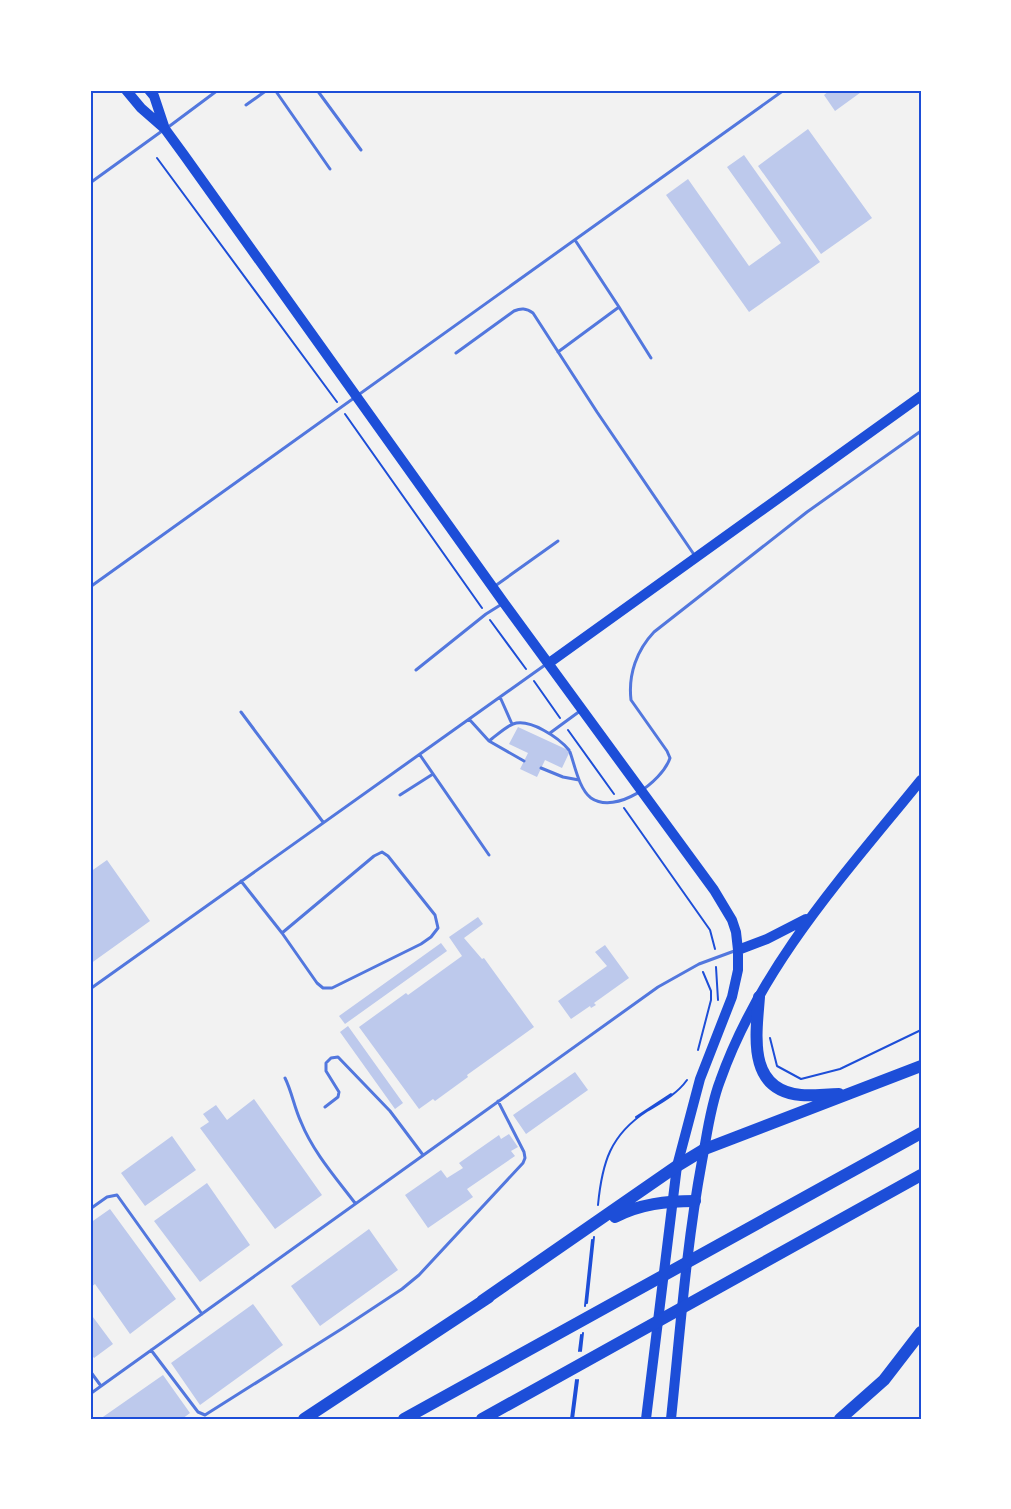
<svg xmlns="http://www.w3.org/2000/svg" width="1011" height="1509" viewBox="0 0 1011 1509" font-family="'IBM Plex Serif',serif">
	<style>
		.building { fill: #bdc9ec }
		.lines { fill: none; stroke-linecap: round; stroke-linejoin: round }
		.path { stroke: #1d4ed8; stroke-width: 2 }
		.service { stroke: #5277de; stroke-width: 3 }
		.primary { stroke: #1d4ed8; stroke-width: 10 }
		.motorway { stroke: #1d4ed8; stroke-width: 12 }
		.neatline { fill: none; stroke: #1d4ed8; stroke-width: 2 }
	</style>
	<rect width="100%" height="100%" fill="#f2f2f2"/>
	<path class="building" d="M 830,90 L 864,90 L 835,111 L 824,95 Z
		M 808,129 L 872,218 L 821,254 L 758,166 Z
		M 744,155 L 820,262 L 749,312 L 666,195 L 688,179 L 749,266 L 781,243 L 727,167 Z
		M 518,727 L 570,751 L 562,768 L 545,760 L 537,777 L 520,769 L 528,753 L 509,744 Z
		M 107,860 L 150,921 L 90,964 L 90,872 Z
		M 478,917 L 483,924 L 464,938 L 482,959 L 484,958 L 534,1027 L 467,1075 L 468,1077 L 435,1101 L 433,1099 L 419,1109 L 359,1027 L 406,993 L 408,995 L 462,956 L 449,937 Z
		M 441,943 L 447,951 L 345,1024 L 339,1016 Z
		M 605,945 L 629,978 L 594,1003 L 596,1005 L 591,1008 L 590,1006 L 571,1019 L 558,1001 L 607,966 L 595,952 Z
		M 348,1026 L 403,1103 L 395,1109 L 340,1032 Z
		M 575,1072 L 588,1090 L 526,1134 L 513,1115 Z
		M 254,1099 L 322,1195 L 275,1229 L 200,1128 L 209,1122 L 203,1114 L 216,1105 L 227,1120 Z
		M 509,1134 L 518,1147 L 511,1151 L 515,1156 L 467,1189 L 473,1197 L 428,1228 L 405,1195 L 441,1170 L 447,1178 L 463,1168 L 459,1163 L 499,1135 L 501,1139 Z
		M 172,1136 L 196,1170 L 145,1206 L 121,1173 Z
		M 207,1183 L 250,1245 L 200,1282 L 154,1221 Z
		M 110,1209 L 176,1299 L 130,1334 L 95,1284 L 90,1288 L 90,1223 Z
		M 369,1229 L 398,1270 L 320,1326 L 291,1286 Z
		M 253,1304 L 283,1345 L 200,1405 L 171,1363 Z
		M 90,1313 L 113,1344 L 94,1358 L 90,1353 Z
		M 163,1375 L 190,1413 L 182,1419 L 100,1419 Z"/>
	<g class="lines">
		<path class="path" d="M 157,158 L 337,402
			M 345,414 L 482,608
			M 490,620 L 526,669
			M 534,681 L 560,718
			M 568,730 L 614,794
			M 624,808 L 710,930 L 715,949
			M 716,967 L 718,1000
			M 770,1038 L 777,1066 L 801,1079 L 840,1069 L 921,1030
			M 698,1050 L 711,1000 L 711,991 L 703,972
			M 636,1117 L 671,1094
			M 598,1205 C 602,1163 610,1135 647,1111 C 662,1102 677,1094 687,1080
			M 587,1303 L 594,1237
			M 585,1306 L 592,1240
			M 579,1351 L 581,1335
			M 581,1351 L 583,1333
			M 571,1419 L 576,1380
			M 573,1419 L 578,1380"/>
		<path class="service" d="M 275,90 L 330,169
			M 317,90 L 361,150
			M 246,105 L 267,90
			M 167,128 L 218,90
			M 90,183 L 162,131
			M 619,307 L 651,358
			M 558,352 L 619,307 L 575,240
			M 456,353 L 514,311 C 521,308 526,308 533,313 L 597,412 L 695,556
			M 495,586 L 558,541
			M 90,587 L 784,90
			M 416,670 L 486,614 L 502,604
			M 500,697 L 512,724
			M 241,712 L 323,822
			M 469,719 L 489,741 L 524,761
			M 550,733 L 580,711
			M 489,741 C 496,736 505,727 513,724 C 530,718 559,738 569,750
			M 570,752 C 575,766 579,789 591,798 C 616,815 662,782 670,758 L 667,751 L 631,700 C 628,674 637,650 654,632 L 807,512 L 921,431
			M 420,755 L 489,855
			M 541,768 L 563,777 L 579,780
			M 400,795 L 433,774
			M 241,881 L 282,933 L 374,856 L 382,852 L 388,856 L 435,915 L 438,928 L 431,937 L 421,944 L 332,988 L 323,988 L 317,983 L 282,933
			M 90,989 L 545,665
			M 285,1078 C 292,1092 294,1107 301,1122 C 313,1152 336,1178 355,1203
			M 325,1107 L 338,1097 L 339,1092 L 326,1071 L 326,1063 L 331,1058 L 338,1057 L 390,1111 L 423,1155
			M 90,1209 L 107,1197 L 117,1195 L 202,1314
			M 151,1350 L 198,1412 L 205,1415 L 343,1328 L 402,1289 L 419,1275 L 523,1163 L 525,1158 L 524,1152 L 498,1101
			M 90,1371 L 101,1386
			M 90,1394 L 658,987 L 699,964 L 737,950"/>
		<path class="primary" d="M 126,90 L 141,108 L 165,129 L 184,155 L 504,603 L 714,890 L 732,920 L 736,932 L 738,950 L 738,970 L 732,997 L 700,1079 L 677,1166 L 646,1419
			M 149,90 L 154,96 L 165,129
			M 549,663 L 921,396
			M 738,950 L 767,939 L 806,919
			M 671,1419 C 680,1333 686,1247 702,1161 C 707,1135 710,1107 720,1081 C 761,965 844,875 921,780"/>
		<path class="motorway" d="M 759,997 C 756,1036 747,1090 801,1095 C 814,1096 827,1094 839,1094
			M 615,1217 C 640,1204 666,1201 695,1201
			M 482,1301 L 677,1166 L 705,1149 L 921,1066
			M 304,1419 L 489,1297
			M 404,1419 L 921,1133
			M 482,1419 L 921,1175
			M 840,1419 L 884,1380 L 921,1332"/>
	</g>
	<rect width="1011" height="1509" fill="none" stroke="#ffffff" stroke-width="183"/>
	<rect x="92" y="92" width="828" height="1326" class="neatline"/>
</svg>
